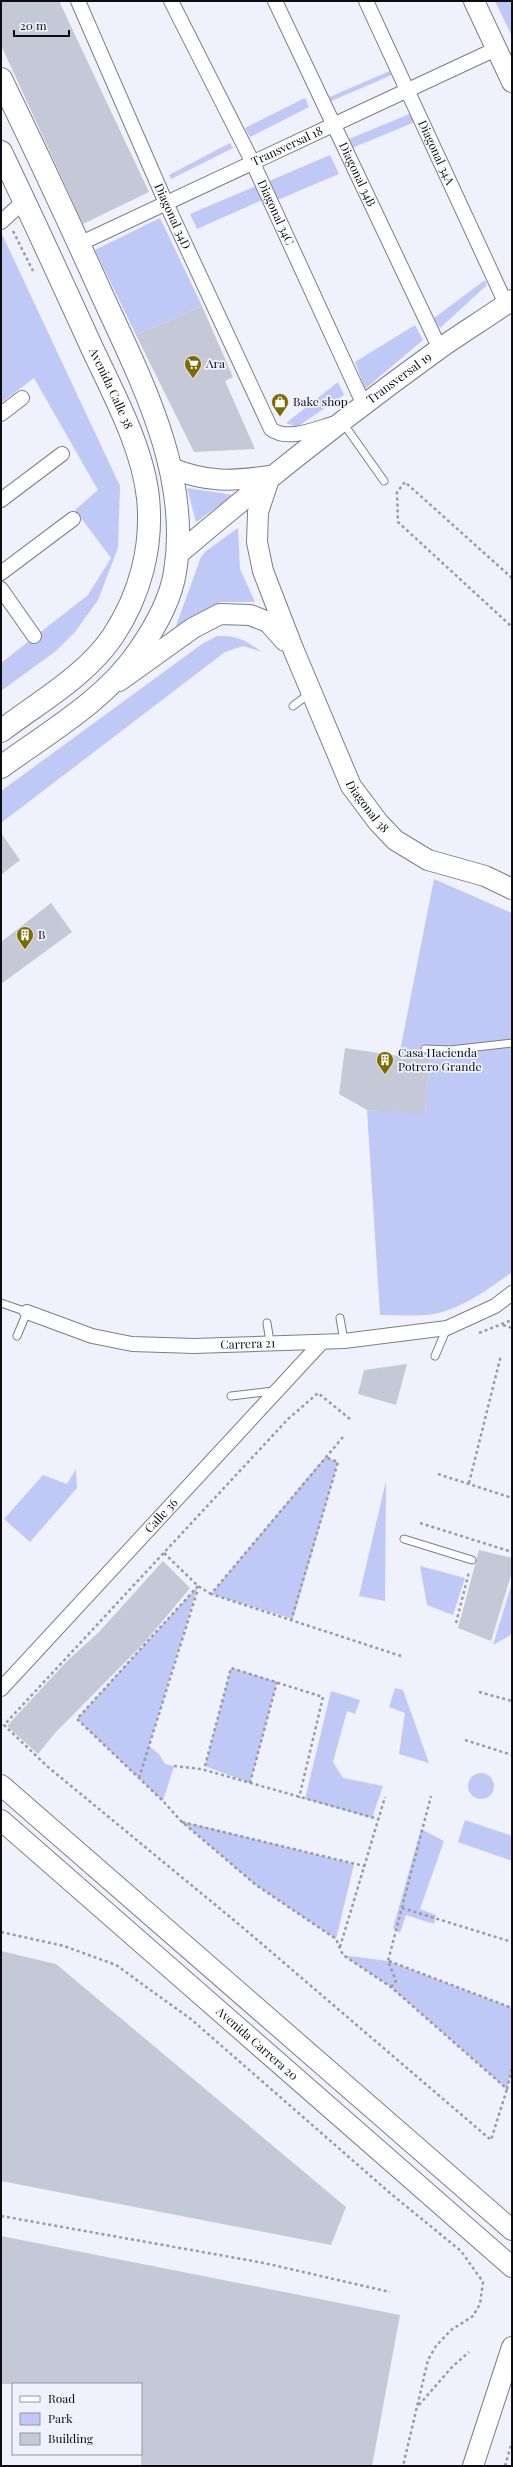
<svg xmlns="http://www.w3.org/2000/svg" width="513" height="2467" viewBox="0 0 513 2467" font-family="'Playfair Display',serif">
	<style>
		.green { fill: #c0c8f5 }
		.building { fill: #c5c8d7 }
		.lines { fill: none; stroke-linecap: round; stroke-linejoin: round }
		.lane-casing { stroke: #7b7e8b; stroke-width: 9 }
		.street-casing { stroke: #7b7e8b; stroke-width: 16 }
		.secondary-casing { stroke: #7b7e8b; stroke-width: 22 }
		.primary-casing { stroke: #7b7e8b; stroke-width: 24 }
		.path { stroke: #999aa3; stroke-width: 2.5; stroke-dasharray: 3 3; stroke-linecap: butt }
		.lane { stroke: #fff; stroke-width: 7 }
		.street { stroke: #fff; stroke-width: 14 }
		.secondary { stroke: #fff; stroke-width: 20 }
		.primary { stroke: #fff; stroke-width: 22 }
		.labels { text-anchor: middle; stroke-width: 3.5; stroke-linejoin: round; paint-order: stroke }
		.street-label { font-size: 12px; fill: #0c0c11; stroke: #eff2fd }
		.poi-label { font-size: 12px; fill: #0c0c11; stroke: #eff2fd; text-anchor: start }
	</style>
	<rect width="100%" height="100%" fill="#eff2fd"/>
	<path class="green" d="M 495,1 L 512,1 L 512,36 Z
		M 392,70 L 394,74 L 329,102 L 327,98 Z
		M 305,98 L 309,107 L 250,137 L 245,128 Z
		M 412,113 L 415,122 L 352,148 L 349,139 Z
		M 230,143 L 233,148 L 171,179 L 169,175 Z
		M 330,155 L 339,174 L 275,201 L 267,182 Z
		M 256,186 L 262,200 L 197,229 L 190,214 Z
		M 160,218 L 202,306 L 136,335 L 95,250 Z
		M 1,232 L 120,486 L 118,548 L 98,600 L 75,632 L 56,651 L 1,691 L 1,663 L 88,595 L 111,558 L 75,510 L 98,490 L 34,378 L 1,403 Z
		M 485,280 L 487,285 L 440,328 L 434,318 Z
		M 415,325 L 423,340 L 365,389 L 355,362 Z
		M 338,382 L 344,395 L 297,427 L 286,423 Z
		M 187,488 L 234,495 L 196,522 Z
		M 238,528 L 240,569 L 255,602 L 220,602 L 173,634 L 201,557 L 206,551 Z
		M 217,636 C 238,635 245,640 262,652 L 243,646 L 225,652 L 1,823 L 1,791 L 202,644 Z
		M 434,879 L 512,913 L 512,1272 C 487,1290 458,1312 426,1315 C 411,1316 395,1315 380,1315 L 367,1110 L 425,1113 L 430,1057 L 399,1056 Z
		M 325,1457 L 338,1462 L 293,1619 L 211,1594 Z
		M 76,1469 L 77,1488 L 30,1542 L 4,1519 L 43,1475 L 67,1484 Z
		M 386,1481 L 385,1601 L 359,1596 Z
		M 420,1566 L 465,1578 L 453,1615 L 427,1605 Z
		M 512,1583 L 512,1634 L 493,1645 Z
		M 198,1586 L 149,1746 L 159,1754 L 165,1764 L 174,1766 L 163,1801 L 77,1719 Z
		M 231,1668 L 277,1682 L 250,1783 L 205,1766 Z
		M 395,1688 L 403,1690 L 429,1763 L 399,1754 L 405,1713 L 389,1707 Z
		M 331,1691 L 360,1700 L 355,1714 L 347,1711 L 333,1762 L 343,1778 L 383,1786 L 372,1818 L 305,1799 Z
		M468 1786a13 13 0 1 1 26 0a13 13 0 1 1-26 0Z
		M 465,1820 L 512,1836 L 512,1861 L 458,1842 Z
		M 181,1821 L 354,1864 L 336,1939 L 256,1885 Z
		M 421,1829 L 444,1841 L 420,1909 L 436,1915 L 434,1924 L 406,1915 L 400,1933 L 393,1928 Z
		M 343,1955 L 388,1961 L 512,2008 L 512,2068 L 507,2089 L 391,1987 Z"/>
	<path class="building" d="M 1,1 L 59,1 L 149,192 L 83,224 L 1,45 Z
		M 202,306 L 233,377 L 225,381 L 255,449 L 194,452 L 136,335 Z
		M 1,833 L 20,860 L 1,875 Z
		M 51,903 L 72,932 L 1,984 L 1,942 Z
		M 345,1048 L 399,1056 L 430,1057 L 425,1114 L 367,1110 L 339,1094 Z
		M 407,1364 L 396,1405 L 358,1394 L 364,1370 Z
		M 479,1550 L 512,1558 L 512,1572 L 491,1641 L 458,1628 Z
		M 163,1561 L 190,1588 L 146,1641 L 55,1733 L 38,1754 L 7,1726 L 67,1661 L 99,1632 Z
		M 1,1951 L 56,1964 L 346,2207 L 331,2245 L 1,2181 Z
		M 1,2236 L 400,2315 L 372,2466 L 141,2466 L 141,2384 L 1,2384 Z"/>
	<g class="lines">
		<defs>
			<path id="lane" d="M 343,423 L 384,481
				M 293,706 L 310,693
				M 425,1049 L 450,1050 L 512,1043
				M 1,1303 L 27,1312 L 17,1336
				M 340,1318 L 344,1341
				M 267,1323 L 270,1342
				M 435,1356 L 447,1328
				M 231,1396 L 274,1391
				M 404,1539 L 472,1560"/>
			<g id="street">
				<path id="s1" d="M 78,1 L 166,203 L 271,429 C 288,442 317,428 336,423"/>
				<path id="s2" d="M 171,1 L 252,161 L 364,405"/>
				<path id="s3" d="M 275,1 L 440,349"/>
				<path id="s4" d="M 366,1 L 506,304"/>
				<path d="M 1,222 L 24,201"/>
				<path id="s5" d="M 79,244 C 218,178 357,114 496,49"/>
				<path d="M 1,414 L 22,398"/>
				<path d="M 1,500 L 62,454"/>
				<path d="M 1,573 L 73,519"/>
				<path d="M 1,589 L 34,636"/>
				<path id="s6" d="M 27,1312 L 92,1336 L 132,1344 L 194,1346 L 344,1341 L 447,1328 L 495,1306 L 512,1293"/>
				<path id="s7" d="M 1,1689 L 322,1342"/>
			</g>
			<g id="secondary">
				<path d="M 474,1 L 512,82"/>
				<path d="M 171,468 C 208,483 232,481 270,476"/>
				<path id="s8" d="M 270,476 L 258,512 L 257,542 L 263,571 L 294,651 L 351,786 L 378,822 L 395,840 L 428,860 L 485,876 L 512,889"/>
				<path id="s9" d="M 177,555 C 262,483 349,414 439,349 C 463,332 488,317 512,300"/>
				<path d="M 119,681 L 193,628 L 220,614 L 250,615 L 268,622 L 285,641"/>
				<path d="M 1,1785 L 512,2230"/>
				<path id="s10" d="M 1,1820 L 512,2267"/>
				<path d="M 473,2466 L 512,2347"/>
			</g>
			<g id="primary">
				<path d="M 1,79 C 36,151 70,224 103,297 C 142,382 191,475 175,572 C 171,599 154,629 138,652 C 104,701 49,732 1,767"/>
				<path id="s11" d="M 1,152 C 32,217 62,282 92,348 C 113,393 143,448 148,498 C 153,547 140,595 113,636 C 86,676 39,702 1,731"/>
			</g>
		</defs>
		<use href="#lane" class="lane-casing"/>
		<use href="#street" class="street-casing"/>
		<use href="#secondary" class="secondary-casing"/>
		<use href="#primary" class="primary-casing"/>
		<path class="path" d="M 13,231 L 33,271
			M 512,578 L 405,482 L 397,492 L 398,522 L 512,627
			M 503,1325 L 512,1328
			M 479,1333 L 512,1320
			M 350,1419 L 318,1393 L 288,1419 L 4,1725 L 48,1767 L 241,1926 L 491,2140 L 507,2089
			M 343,1437 L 211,1594 L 401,1656
			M 438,1474 L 512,1498
			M 469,1483 L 501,1355
			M 420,1523 L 512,1552
			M 164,1553 L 198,1586 L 211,1594
			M 198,1586 L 77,1719 L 163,1801 L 181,1821 L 256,1885 L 336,1939 L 343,1955 L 391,1987 L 507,2089 L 512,2068
			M 291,1621 L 338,1462 L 325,1457
			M 456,1623 L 469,1572
			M 479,1692 L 512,1701
			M 465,1740 L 512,1755
			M 174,1766 L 201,1769 L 378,1819
			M 205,1766 L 231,1668 L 323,1697 L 299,1798
			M 139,1778 L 198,1589
			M 250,1783 L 277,1682
			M 182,1822 L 364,1866
			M 402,1908 L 512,1942
			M 1,1932 L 64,1946 L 116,1965 L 192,2020 L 390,2193 L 461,2251 L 483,2282 L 480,2304 L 473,2316 L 451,2330 L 436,2346 L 428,2360 L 403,2466
			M 340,1947 L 385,1797
			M 389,1961 L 512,2008
			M 391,1987 L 396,1981 L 388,1961 L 431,1796
			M 1,2216 L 264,2263 L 390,2292
			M 419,2405 L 452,2367 L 469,2352
			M 505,2466 L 512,2442"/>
		<use href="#lane" class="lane"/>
		<use href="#street" class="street"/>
		<use href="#secondary" class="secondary"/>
		<use href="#primary" class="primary"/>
	</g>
	<defs>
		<symbol id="supermarket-pin" viewBox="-11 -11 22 30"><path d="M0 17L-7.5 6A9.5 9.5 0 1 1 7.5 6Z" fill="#7d6a02" stroke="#eff2fd"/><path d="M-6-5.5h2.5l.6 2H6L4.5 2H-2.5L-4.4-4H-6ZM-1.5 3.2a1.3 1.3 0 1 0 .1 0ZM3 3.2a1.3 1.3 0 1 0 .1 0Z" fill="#fff"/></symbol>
		<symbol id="shop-pin" viewBox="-11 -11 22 30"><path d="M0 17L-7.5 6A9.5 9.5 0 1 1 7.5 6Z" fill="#7d6a02" stroke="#eff2fd"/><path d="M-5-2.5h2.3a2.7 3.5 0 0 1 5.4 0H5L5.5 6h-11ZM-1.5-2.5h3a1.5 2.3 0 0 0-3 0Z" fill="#fff"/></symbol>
		<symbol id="building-pin" viewBox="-11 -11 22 30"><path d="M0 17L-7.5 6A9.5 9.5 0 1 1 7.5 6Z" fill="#7d6a02" stroke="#eff2fd"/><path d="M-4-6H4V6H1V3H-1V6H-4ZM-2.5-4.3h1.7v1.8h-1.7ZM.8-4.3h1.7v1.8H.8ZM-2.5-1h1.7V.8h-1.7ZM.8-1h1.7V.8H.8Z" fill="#fff"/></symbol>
	</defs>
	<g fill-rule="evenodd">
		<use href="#supermarket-pin" x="183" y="354" width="20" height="27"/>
		<use href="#shop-pin" x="270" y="392" width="20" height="27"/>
		<use href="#building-pin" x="15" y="925" width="20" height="27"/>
		<use href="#building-pin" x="375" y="1050" width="20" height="27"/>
	</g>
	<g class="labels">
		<g class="street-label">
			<text dy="4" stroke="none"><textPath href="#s5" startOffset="230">Transversal 18</textPath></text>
			<text dy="4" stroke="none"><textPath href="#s4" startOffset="167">Diagonal 34A</textPath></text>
			<text dy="4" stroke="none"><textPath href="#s3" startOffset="192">Diagonal 34B</textPath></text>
			<text dy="4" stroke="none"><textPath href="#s2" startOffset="236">Diagonal 34C</textPath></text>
			<text dy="4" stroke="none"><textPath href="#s1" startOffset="235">Diagonal 34D</textPath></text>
			<text dy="4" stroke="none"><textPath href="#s9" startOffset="284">Transversal 19</textPath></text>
			<text dy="4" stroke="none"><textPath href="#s11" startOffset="261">Avenida Calle 38</textPath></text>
			<text dy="4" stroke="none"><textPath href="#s8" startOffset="356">Diagonal 38</textPath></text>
			<text dy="4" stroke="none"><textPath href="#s6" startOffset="226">Carrera 21</textPath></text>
			<text dy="4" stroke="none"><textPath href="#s7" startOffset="236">Calle 36</textPath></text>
			<text dy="4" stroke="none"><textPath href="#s10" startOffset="340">Avenida Carrera 20</textPath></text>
		</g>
		<g class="poi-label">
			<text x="206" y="368">Ara</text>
			<text x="293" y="406">Bake shop</text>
			<text x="38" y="939">B</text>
			<text x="398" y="1057">Casa Hacienda<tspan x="398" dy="14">Potrero Grande</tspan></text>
		</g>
	</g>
	<rect width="513" height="2467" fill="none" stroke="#0c0c11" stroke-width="4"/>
	<rect x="12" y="2383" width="130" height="72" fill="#eff2fd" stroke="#94969f"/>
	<rect x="20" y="2396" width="20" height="6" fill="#ffffff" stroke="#94969f"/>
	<text x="48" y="2403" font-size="12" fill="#0c0c11">Road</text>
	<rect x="20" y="2413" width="20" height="12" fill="#c0c8f5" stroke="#94969f"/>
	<text x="48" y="2423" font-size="12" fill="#0c0c11">Park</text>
	<rect x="20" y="2433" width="20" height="12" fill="#c5c8d7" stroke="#94969f"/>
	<text x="48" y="2443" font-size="12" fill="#0c0c11">Building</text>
	<path d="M14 30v6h55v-6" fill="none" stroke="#0c0c11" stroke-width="2"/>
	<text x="20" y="30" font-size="12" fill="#0c0c11" stroke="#eff2fd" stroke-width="3" paint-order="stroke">20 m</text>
</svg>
